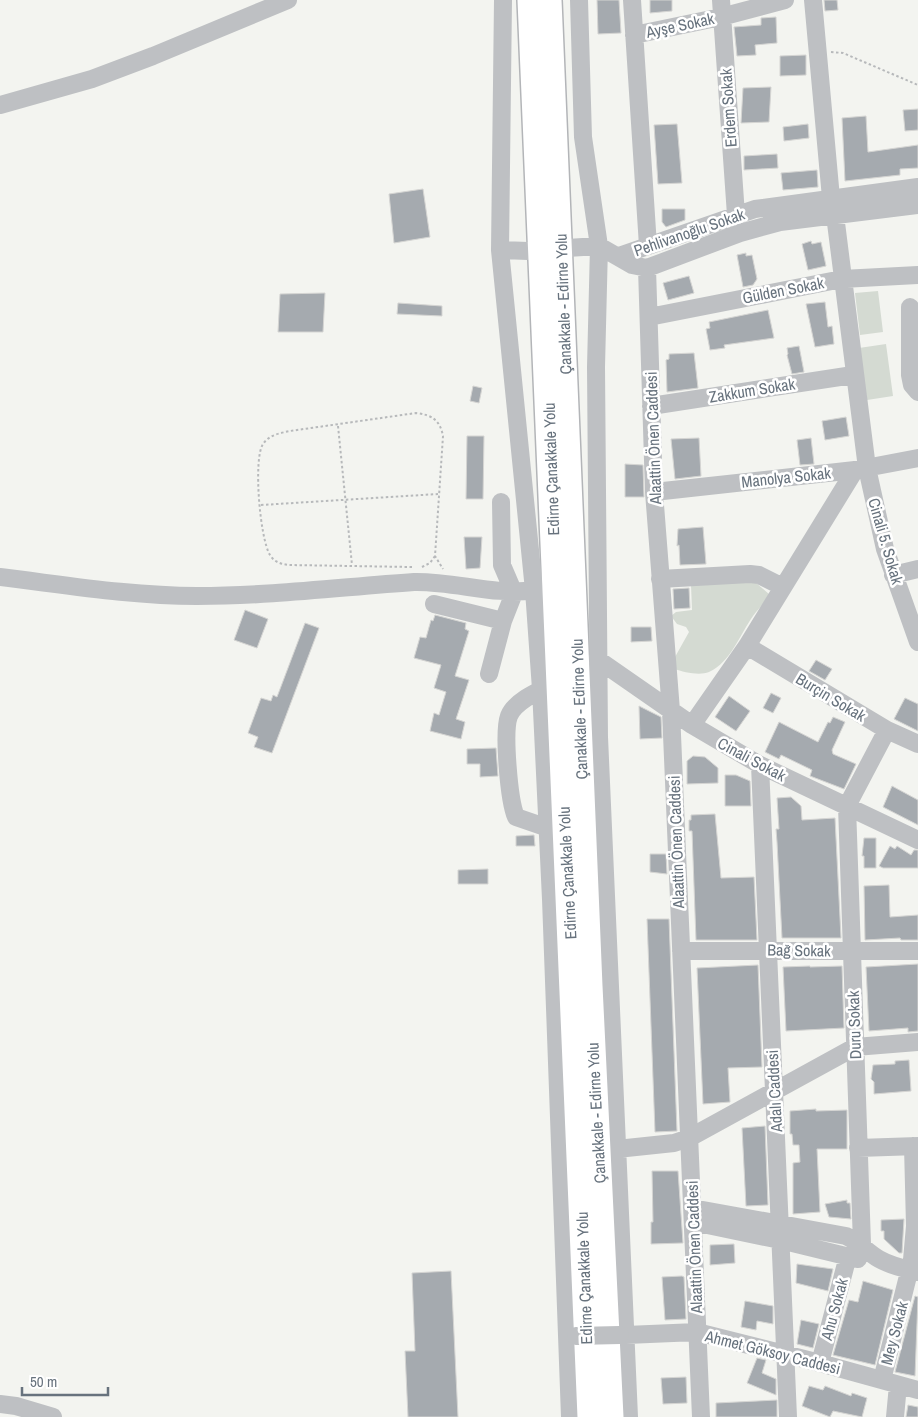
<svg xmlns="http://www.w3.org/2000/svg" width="918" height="1417" viewBox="0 0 918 1417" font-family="'Archivo Narrow',sans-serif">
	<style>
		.green { fill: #d4dad2 }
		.building { fill: #a5aaaf; stroke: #d5d5d3 }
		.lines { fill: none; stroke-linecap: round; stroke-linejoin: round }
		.highway-casing { stroke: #b3b5b8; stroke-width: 28 }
		.path { stroke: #b7b9bb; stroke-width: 2; stroke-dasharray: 2.5 2.5; stroke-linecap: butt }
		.minor { stroke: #bec0c3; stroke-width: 18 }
		.highway { stroke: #fff; stroke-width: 25 }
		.minor-bridge { stroke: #bec0c3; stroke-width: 18 }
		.labels { text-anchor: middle; stroke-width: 5; stroke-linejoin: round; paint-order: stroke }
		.street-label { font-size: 16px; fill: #67727d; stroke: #fff }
	</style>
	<rect width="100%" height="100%" fill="#f3f4f0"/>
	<path class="green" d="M 878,291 L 883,332 L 860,335 L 855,293 Z
		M 886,344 L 893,396 L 867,400 L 859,348 Z
		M 755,582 L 769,594 C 765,603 759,608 753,616 C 740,634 731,662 709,672 C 699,676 684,672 674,669 L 675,657 L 689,632 L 686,627 L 677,624 L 671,616 L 676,612 L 692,610 L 691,585 Z"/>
	<path class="building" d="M 597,0 L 619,0 L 621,33 L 598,34 Z
		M 650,0 L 672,0 L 672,11 L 650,13 Z
		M 824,0 L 837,0 L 838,10 L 825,11 Z
		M 776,17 L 777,43 L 755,45 L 756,55 L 737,56 L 734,27 L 761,25 L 761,18 Z
		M 806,55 L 806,75 L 780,76 L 780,56 Z
		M 771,87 L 769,122 L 741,123 L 743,88 Z
		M 918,109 L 918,130 L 905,131 L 903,110 Z
		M 866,116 L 868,152 L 918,145 L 918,168 L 900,169 L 900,175 L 845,181 L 842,118 Z
		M 677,124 L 682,183 L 658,184 L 654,125 Z
		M 808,124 L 809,138 L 784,141 L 783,127 Z
		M 777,154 L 778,168 L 744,170 L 744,156 Z
		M 817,170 L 818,187 L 783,190 L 781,173 Z
		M 423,189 L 430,237 L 394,243 L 389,194 Z
		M 662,209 L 685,209 L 685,220 L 666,227 L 662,222 Z
		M 811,241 L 812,244 L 821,242 L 826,266 L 808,270 L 802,244 Z
		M 746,253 L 746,256 L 752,255 L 757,279 L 753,285 L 743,287 L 737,255 Z
		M 689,276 L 694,293 L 668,300 L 663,283 Z
		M 325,293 L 323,332 L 278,332 L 280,294 Z
		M 825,302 L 828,327 L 832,326 L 834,344 L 815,347 L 806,304 Z
		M 398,303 L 442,306 L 442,316 L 397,314 Z
		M 768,310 L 774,338 L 724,345 L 725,348 L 710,350 L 706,329 L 710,328 L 709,322 Z
		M 799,346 L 804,372 L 792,374 L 787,355 L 788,354 L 787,348 Z
		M 694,353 L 698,388 L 667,392 L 666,360 L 669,359 L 669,354 Z
		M 473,386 L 482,388 L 479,403 L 470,401 Z
		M 846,417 L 849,436 L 825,440 L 822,421 Z
		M 467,436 L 484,436 L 483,499 L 466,499 Z
		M 699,438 L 701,476 L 675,479 L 671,439 Z
		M 811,438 L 814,464 L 800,465 L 797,440 Z
		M 625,464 L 643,465 L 644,497 L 625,497 Z
		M 703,527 L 706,564 L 680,565 L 679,545 L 677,546 L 678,529 Z
		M 464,537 L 482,537 L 480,568 L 466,569 Z
		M 689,588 L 690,608 L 674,609 L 673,589 Z
		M 245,610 L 268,619 L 257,648 L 234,640 Z
		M 435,615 L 466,623 L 465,629 L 469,631 L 455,676 L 469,680 L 456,719 L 465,722 L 461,739 L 430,731 L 434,713 L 439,715 L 446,692 L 434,688 L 441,665 L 414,658 L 420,637 L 426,638 L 431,620 L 433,621 Z
		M 305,623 L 319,628 L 272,753 L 254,747 L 258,737 L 248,733 L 261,698 L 271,701 L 273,695 L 277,697 Z
		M 631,627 L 651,627 L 652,641 L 631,642 Z
		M 816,660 L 832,669 L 825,680 L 809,671 Z
		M 771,693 L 781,698 L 773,713 L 763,708 Z
		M 729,696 L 750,711 L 736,731 L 715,717 Z
		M 905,698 L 918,704 L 918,731 L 894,719 Z
		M 639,706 L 661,717 L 662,738 L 640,739 Z
		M 833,717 L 845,722 L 832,750 L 833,754 L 856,764 L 844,789 L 810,776 L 812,770 L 781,755 L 779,759 L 765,752 L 779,722 L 818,742 L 828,722 L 830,723 Z
		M 496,748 L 498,776 L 480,777 L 480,764 L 467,764 L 467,749 Z
		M 693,756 L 705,757 L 718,768 L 718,783 L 687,784 L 687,761 Z
		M 725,775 L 736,775 L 750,781 L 751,806 L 725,806 Z
		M 892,786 L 918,800 L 918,825 L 883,807 Z
		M 791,797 L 801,806 L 802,820 L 835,818 L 841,938 L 782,938 L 777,842 L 776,829 L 779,829 L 777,798 Z
		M 715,814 L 721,878 L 754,877 L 757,940 L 696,940 L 692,831 L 689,831 L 689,820 L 691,820 L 691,815 Z
		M 534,835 L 535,846 L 516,846 L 516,836 Z
		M 864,838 L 876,838 L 876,868 L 864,868 L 864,856 L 862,856 Z
		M 890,846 L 895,849 L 897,846 L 911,855 L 914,850 L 918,850 L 918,868 L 883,868 L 879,866 Z
		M 650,854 L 666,854 L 667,874 L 650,872 Z
		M 488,869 L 488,884 L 458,884 L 458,870 Z
		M 889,885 L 890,917 L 918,915 L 918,940 L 901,940 L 900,938 L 865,940 L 864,886 Z
		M 647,919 L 669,919 L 677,1131 L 655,1132 Z
		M 918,964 L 918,1031 L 908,1032 L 908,1028 L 869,1031 L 866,967 Z
		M 758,965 L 762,1067 L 728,1068 L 730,1102 L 703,1104 L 697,968 Z
		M 810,966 L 810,967 L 842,966 L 844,1028 L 786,1031 L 783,967 Z
		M 909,1060 L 911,1091 L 874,1094 L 874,1082 L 871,1079 L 873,1065 L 895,1064 L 895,1061 Z
		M 816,1109 L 816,1111 L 847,1110 L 847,1149 L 817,1149 L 820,1212 L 793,1214 L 793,1163 L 800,1162 L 799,1145 L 793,1145 L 792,1134 L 790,1134 L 790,1111 Z
		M 765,1126 L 768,1205 L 746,1206 L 742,1128 Z
		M 652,1171 L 678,1171 L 683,1243 L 651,1244 L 651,1222 L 653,1222 Z
		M 847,1200 L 847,1203 L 850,1203 L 851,1219 L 829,1217 L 825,1204 Z
		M 904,1219 L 902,1253 L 899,1253 L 884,1239 L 884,1231 L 881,1231 L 881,1220 Z
		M 734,1244 L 735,1263 L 710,1265 L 710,1245 Z
		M 797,1264 L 833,1269 L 828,1291 L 796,1283 Z
		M 451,1271 L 458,1417 L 408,1417 L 405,1351 L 415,1351 L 412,1273 Z
		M 682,1276 L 684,1277 L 686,1319 L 665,1320 L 662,1277 Z
		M 863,1281 L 893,1290 L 875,1365 L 833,1355 L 849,1300 L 858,1302 Z
		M 915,1296 L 918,1297 L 915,1376 L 895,1372 Z
		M 745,1301 L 773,1306 L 773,1324 L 757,1321 L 756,1330 L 741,1327 Z
		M 801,1320 L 819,1324 L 813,1348 L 797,1344 Z
		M 757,1358 L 766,1360 L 762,1373 L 776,1379 L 776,1395 L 747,1383 Z
		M 686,1377 L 687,1403 L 663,1404 L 661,1378 Z
		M 809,1386 L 823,1390 L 825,1386 L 851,1396 L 852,1393 L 867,1398 L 862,1417 L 833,1411 L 830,1417 L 802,1406 Z
		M 777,1400 L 777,1417 L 716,1417 L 716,1403 Z
		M 908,1405 L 918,1407 L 918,1417 L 906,1417 Z"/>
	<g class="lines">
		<defs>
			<path id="highway" d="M 530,0 L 590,1417
				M 549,0 L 590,986 L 611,1417"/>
		</defs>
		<use href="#highway" class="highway-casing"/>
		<path class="path" d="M 831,52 L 843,53 L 918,85
			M 338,426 L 352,565
			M 261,505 L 438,494
			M 412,567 L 289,565 C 281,564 274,562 270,555 C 260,539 253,459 263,444 C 269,435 280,433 290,431 L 416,413 C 432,415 440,420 443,436 L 435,556 L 443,569
			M 422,567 L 430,563 L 435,556"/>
		<path class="minor" d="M 503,0 L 500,250 L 534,590 L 541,689 L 551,899 L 570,1417
			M 579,0 L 583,137 L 599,246 L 596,367 L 599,737 L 629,1417
			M 632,0 L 648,246
			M 721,0 L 736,215
			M 813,0 L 831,198
			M 634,35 L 721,17 L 785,0
			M 0,105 L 92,79 L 153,56 L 288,0
			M 835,215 L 867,468 L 885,549 L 918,642
			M 567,248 L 599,246 L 632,265 L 647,268 L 740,233 L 780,222 L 918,205
			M 500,250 L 528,251
			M 619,256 L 755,209 L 918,187
			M 647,268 L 654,492 L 671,711 L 701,1417
			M 910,307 L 910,375 L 912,385 L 918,392
			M 649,317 L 842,279 L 918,275
			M 651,406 L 853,375
			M 654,492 L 855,470 L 918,458
			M 501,502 L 502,565 L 514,593 L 503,621
			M 893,575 L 918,569
			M 0,577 C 66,585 131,596 197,596 C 270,596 342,587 414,582 C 455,581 494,596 534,590
			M 660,579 L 750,574 L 759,575 L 783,587
			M 434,604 L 503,621 L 489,674
			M 747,646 L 887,730 L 918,744
			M 597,659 L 692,725 L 760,765 L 918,840
			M 549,687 C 536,691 514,703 509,716 C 503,732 509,801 516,817 L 548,828 L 558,828
			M 692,725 L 747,646 L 855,470
			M 760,765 L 788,1417
			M 681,951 L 918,951
			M 858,1148 L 918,1146
			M 617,1149 L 674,1143 L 689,1138 L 855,1047 L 918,1042
			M 692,1208 L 846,1236 C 859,1242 867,1252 879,1259 C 891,1266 905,1269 918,1272
			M 693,1222 L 780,1240 L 858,1259
			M 626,1335 L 697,1332 L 820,1363 L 918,1390
			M 820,1363 L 848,1256 L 862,1244 L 847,806 L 887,730
			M 882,1380 L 912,1260 L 915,1226 L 913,1146
			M 0,1404 L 16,1406 L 53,1417
			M 895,1417 L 898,1385"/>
		<use href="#highway" class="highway"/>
		<path class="minor-bridge" d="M 576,1336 L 620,1335"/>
	</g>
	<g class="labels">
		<g class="street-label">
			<text transform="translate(680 25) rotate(-12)" y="6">Ayşe Sokak</text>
			<text transform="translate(728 108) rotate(-94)" y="6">Erdem Sokak</text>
			<text transform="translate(689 232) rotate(-19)" y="6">Pehlivanoğlu Sokak</text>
			<text transform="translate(783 290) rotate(-11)" y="6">Gülden Sokak</text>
			<text transform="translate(563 304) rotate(-92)" y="6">Çanakkale - Edirne Yolu</text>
			<text transform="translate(752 390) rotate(-9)" y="6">Zakkum Sokak</text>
			<text transform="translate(653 438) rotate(-92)" y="6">Alaattin Önen Caddesi</text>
			<text transform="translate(551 469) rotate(-92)" y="6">Edirne Çanakkale Yolu</text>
			<text transform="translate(786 477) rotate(-6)" y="6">Manolya Sokak</text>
			<text transform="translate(886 541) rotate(74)" y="6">Cinali 5. Sokak</text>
			<text transform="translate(831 697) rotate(31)" y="6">Burçin Sokak</text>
			<text transform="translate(579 709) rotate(-92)" y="6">Çanakkale - Edirne Yolu</text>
			<text transform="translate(752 759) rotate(28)" y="6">Cinali Sokak</text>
			<text transform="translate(676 842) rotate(-92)" y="6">Alaattin Önen Caddesi</text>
			<text transform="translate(567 873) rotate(-93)" y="6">Edirne Çanakkale Yolu</text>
			<text transform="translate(799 950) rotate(1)" y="6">Bağ Sokak</text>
			<text transform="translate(854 1025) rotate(-92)" y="6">Duru Sokak</text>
			<text transform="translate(774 1091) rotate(-93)" y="6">Adalı Caddesi</text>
			<text transform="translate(596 1113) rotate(-93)" y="6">Çanakkale - Edirne Yolu</text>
			<text transform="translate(694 1247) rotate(-92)" y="6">Alaattin Önen Caddesi</text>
			<text transform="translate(584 1278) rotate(-92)" y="6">Edirne Çanakkale Yolu</text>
			<text transform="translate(834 1309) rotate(-75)" y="6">Ahu Sokak</text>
			<text transform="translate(894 1333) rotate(-75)" y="6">Mey Sokak</text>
			<text transform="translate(773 1352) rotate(14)" y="6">Ahmet Göksoy Caddesi</text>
		</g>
	</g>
	<path d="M22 1387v8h86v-8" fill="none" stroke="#67727d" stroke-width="2.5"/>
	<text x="30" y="1387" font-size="15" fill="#67727d" stroke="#ffffff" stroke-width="4" paint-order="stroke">50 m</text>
</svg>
